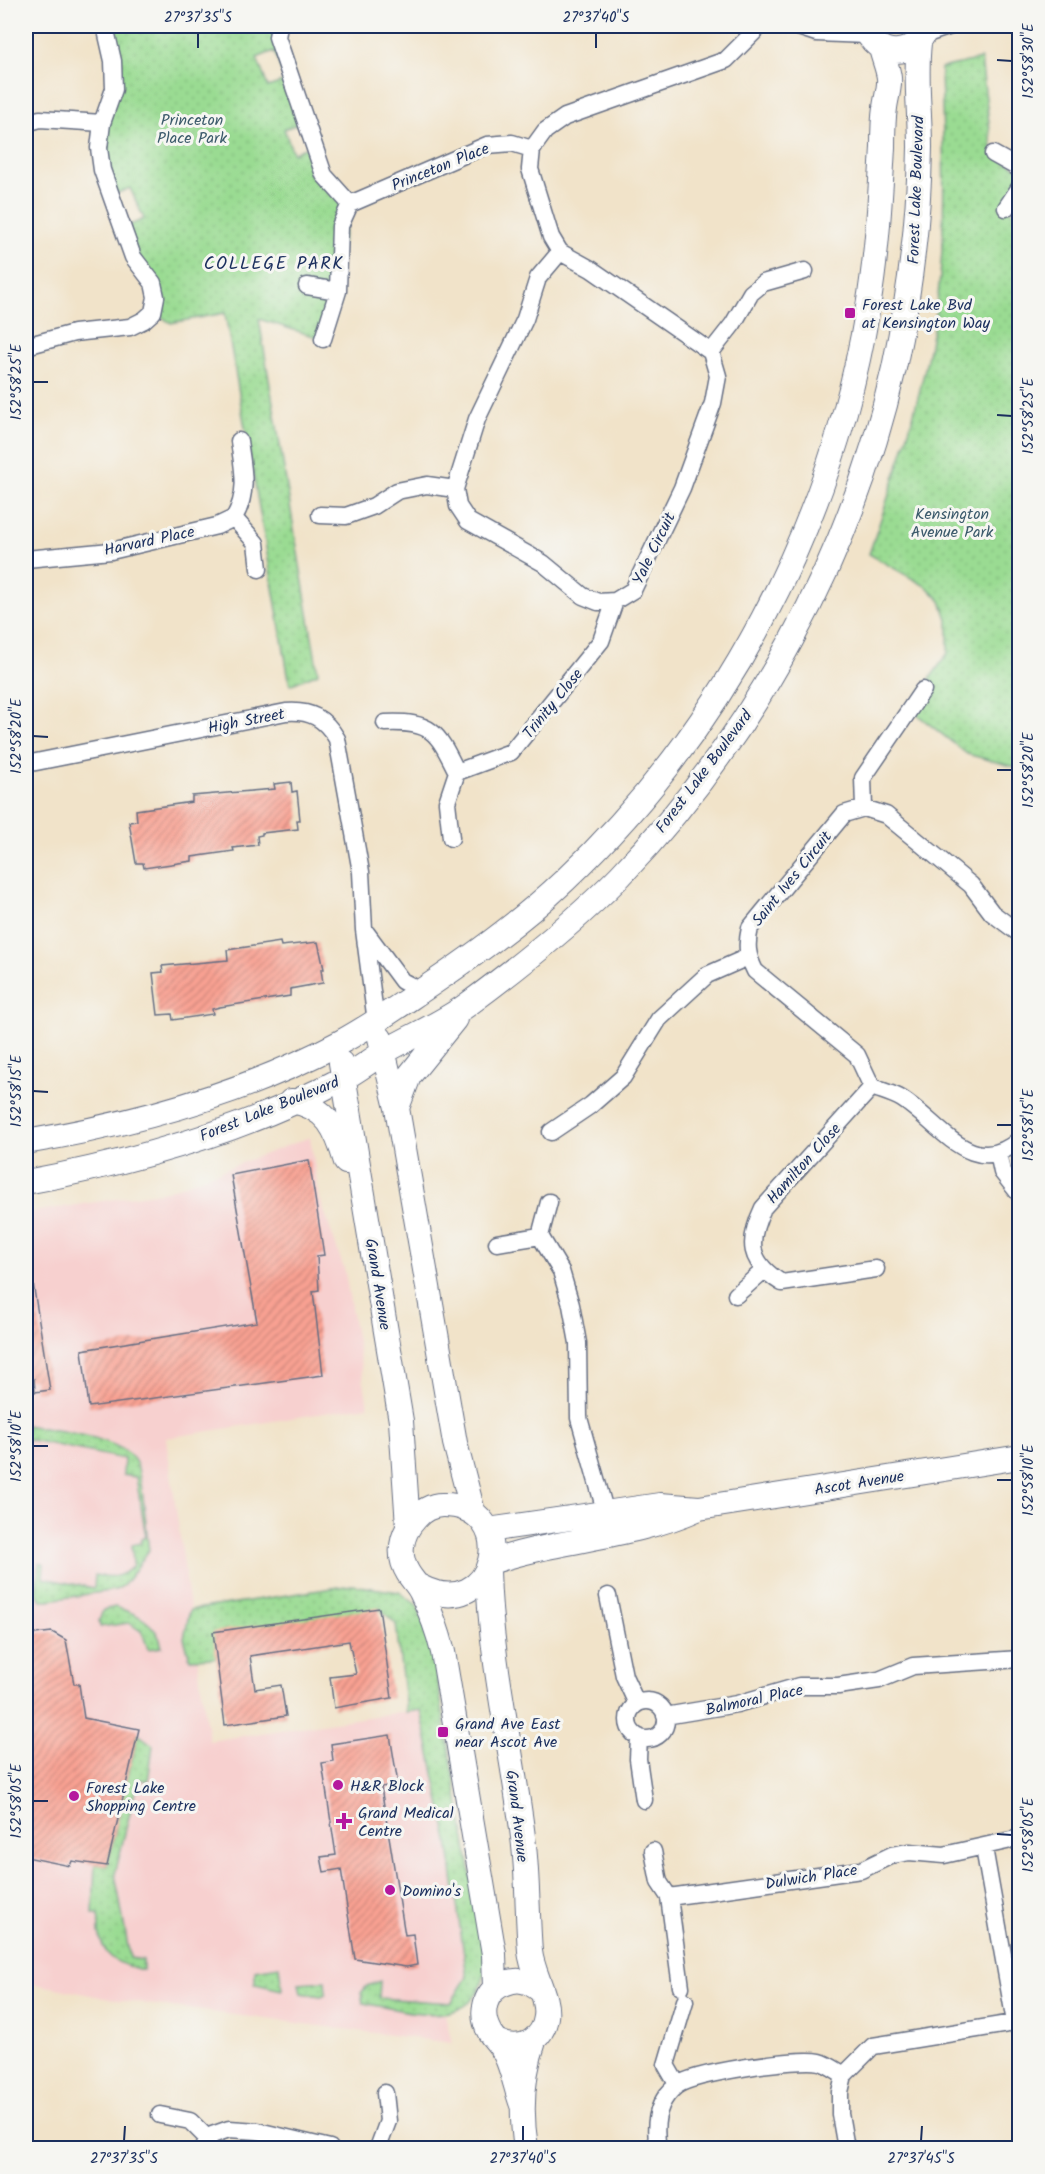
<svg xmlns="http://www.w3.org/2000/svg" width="1045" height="2174" viewBox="0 0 1045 2174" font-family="Kalam,sans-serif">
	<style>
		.built { fill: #f7d0cf }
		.park { fill: url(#park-dots); stroke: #5a8578; stroke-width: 1.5; fill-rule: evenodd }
		.building { fill: url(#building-hatch) }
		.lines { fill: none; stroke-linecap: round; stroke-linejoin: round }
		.street-casing { stroke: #666e83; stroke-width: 19 }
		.secondary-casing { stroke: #666e83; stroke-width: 26 }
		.street { stroke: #fff; stroke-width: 16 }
		.secondary { stroke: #fff; stroke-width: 24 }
		.ticks { fill: none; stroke: #1b2f5e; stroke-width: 2 }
		.poi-dot { fill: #b5179e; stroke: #f6f6f2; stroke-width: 2 }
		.labels { text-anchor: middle; stroke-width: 6; stroke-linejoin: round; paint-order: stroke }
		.park-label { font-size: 16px; fill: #3b5a6b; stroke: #f6f6f2 }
		.street-label { font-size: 16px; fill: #1b2f5e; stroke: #f6f6f2 }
		.poi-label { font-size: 16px; fill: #1b2f5e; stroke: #f6f6f2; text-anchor: start }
		.neighbourhood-label { font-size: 18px; letter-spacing: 1.5px; fill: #1b2f5e; stroke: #f6f6f2 }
		.neatline { fill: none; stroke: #1b2f5e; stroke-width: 2 }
		.ticks-label { font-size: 15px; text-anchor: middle; fill: #1b2f5e }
	</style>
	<defs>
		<pattern id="park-dots" width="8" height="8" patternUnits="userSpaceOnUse" patternTransform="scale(1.5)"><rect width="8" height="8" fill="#9adb92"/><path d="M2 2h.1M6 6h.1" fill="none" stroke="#84bc80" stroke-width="1.8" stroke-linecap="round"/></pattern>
		<pattern id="building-hatch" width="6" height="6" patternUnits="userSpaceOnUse" patternTransform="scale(1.5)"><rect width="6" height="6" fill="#f9a192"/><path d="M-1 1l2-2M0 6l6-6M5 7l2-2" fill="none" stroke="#c9847a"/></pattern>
	</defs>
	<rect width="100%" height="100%" fill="#f6f6f2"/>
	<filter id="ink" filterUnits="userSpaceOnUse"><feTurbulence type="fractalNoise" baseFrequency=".0167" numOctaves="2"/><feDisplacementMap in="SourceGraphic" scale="12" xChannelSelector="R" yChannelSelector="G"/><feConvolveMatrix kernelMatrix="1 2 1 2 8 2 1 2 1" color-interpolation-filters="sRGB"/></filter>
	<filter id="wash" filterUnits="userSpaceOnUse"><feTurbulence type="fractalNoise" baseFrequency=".008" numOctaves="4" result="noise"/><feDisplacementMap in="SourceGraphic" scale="24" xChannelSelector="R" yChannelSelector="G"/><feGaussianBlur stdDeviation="1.35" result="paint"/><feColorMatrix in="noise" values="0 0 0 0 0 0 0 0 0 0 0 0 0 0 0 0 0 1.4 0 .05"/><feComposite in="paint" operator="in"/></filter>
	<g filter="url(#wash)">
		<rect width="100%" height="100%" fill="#f1e3c9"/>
		<path class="built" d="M 310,1137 L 320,1199 L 345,1272 L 368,1406 L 166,1438 L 209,1741 L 421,1709 L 448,1841 L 467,1977 L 445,2014 L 452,2043 L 110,1999 L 26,1982 L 26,1213 L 167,1191 Z"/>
		<path class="park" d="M 105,26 L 193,26 L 197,36 L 225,26 L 279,26 L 324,175 L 350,204 L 323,339 L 259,319 L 318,673 L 290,685 L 225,313 L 171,323 L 153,312 L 156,297 L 102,170 L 114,89 ZM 274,51 L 285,81 L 268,87 L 257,58 ZM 300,123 L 310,146 L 293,153 L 284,129 ZM 130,188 L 144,219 L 128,226 L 115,194 Z
			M 981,59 L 993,154 L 1019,169 L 1019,187 L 1006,207 L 1015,215 L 1020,262 L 1019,768 L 967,754 L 909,708 L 948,653 L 948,622 L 941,601 L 927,587 L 869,554 C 898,469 927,384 938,295 C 947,220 943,144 941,68 Z
			M 26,1425 C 54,1431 123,1436 136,1463 C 143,1476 146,1532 149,1550 L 131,1576 L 123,1586 L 115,1590 L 49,1600 L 41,1600 L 36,1592 L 39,1563 L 44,1564 L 43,1578 L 94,1588 L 95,1575 C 112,1578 121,1578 133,1566 L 132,1545 L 141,1543 L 141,1539 L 146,1537 L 136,1477 L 123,1475 L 124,1459 L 26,1439 Z
			M 352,1585 L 399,1592 L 417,1605 L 431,1643 L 486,1963 C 480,2035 412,2012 363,2003 L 361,1993 L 367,1986 L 380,1981 L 379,1998 L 451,2003 L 467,1977 L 448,1841 L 421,1710 L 406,1712 L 396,1624 L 379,1608 L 217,1658 L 190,1659 L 184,1638 L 190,1610 Z
			M 115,1607 C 136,1613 158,1623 162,1647 L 148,1649 L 142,1632 L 129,1623 L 100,1627 L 99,1621 L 103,1610 Z
			M 138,1734 L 153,1745 L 148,1781 L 138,1779 L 115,1874 L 130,1958 L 143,1960 L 143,1970 C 109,1964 96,1949 99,1914 L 93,1914 L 95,1864 L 107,1866 Z
			M 279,1966 L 282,1990 L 255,1984 L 255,1970 Z
			M 325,1981 L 326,1994 L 321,1996 L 301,1993 L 299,1983 Z"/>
		<g id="blocks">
			<path class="building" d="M 291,782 L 292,792 L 297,791 L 300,820 L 297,820 L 298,829 L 262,833 L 262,835 L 257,836 L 258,845 L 233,848 L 234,851 L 192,857 L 192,861 L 144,868 L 143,863 L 136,863 L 129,822 L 137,821 L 136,810 L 192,802 L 192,796 L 275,789 L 274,784 Z
				M 280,942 L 281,946 L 318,942 L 324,969 L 321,969 L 323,983 L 290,989 L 290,996 L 220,1007 L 212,1009 L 213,1014 L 173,1020 L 172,1014 L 158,1015 L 153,973 L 163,972 L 162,966 L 228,960 L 227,950 Z
				M 309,1160 L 324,1255 L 317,1256 L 319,1290 L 313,1291 L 323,1375 L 89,1407 L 82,1350 L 257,1322 L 231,1175 Z
				M 26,1283 L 33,1283 L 50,1390 L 35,1392 L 34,1379 L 26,1380 Z
				M 379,1608 L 392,1698 L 334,1708 L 330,1677 L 356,1674 L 349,1641 L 250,1656 L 255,1689 L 281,1685 L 286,1716 L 225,1725 L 213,1632 Z
				M 52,1632 L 66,1640 L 74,1684 L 79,1684 L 84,1718 L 139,1729 L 107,1866 L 72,1861 L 70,1866 L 26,1857 L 26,1635 Z
				M 390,1735 L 398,1784 L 381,1787 L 405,1935 L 413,1934 L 417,1965 L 406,1967 L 355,1959 L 341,1869 L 324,1872 L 321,1857 L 336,1855 L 322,1763 L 333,1761 L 331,1744 Z"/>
		</g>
	</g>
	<g filter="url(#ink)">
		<use href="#blocks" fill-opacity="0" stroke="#666e83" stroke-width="1.5"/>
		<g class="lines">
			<defs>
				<path id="street" d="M 279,26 L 277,37 L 324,175 L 350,204 L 340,226 L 338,291 L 323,339
					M 795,26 L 816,33 L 867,35
					M 924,35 L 951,26
					M 26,123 L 40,119 L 102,123
					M 993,154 L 1020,169
					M 350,204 L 487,145 L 512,143 L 532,149
					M 1006,208 L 1020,187
					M 560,252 L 538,278 L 525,319 L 477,419 L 455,489 L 458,506 L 468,521 L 543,563 L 583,596 L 598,602 L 615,601 L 633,590 L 682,488 L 713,403 L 718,376 L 711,352 L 591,269 L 560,252 L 551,237 L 530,169 L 532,149 L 545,131 L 565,117 L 726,60 L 760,26
					M 307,286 L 338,291
					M 26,346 L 74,333 L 130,327 L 144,320 L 153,312 L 156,297 L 153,283 L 133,257 L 102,170 L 99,148 L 102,123 L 114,89 L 113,61 L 105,26
					M 711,352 L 733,324 L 751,293 L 763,283 L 805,271
					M 239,441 C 243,469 249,492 234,518 L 256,543 L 259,569
					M 320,515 L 346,516 L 374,506 L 397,491 L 427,485 L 455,489
					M 26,559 L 111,551 L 217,526 L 234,518
					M 385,723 C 433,721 437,732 457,772 L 447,802 L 451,838
					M 26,764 L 286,712 C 310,710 325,718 337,739 L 361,872 L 364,930 L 376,1022
					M 457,772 L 511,752 L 601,641 L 615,601
					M 864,808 L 863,778 L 923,690
					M 365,931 L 402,981 L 421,991
					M 1020,934 L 992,913 L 971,885 L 886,815 L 864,808 L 844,814 L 750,928 C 746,945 747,955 755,971 L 857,1055 L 872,1087 C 882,1091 894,1094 902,1099 C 940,1123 973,1182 1020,1139
					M 872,1087 L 763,1208 C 747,1242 748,1262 782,1283 L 876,1269
					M 551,1132 L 591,1105 L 623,1077 L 659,1019 L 707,975 L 748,957
					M 998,1153 L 1002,1172 L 1020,1195
					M 540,1236 L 561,1271 L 571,1305 L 578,1343 L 579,1418 L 608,1521
					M 497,1243 L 540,1236 L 549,1202
					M 736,1295 L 763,1271
					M 608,1596 L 624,1676 L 637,1704
					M628 1720a19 19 0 1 1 38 0a19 19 0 1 1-38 0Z
					M 665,1716 L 737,1704 L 799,1686 L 838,1686 L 879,1680 L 913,1666 L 1020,1659
					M 639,1737 L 638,1759 L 644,1800
					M 984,1848 L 1015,2022
					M 653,1851 L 659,1882 L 669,1897 L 681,1987
					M 669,1897 L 861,1870 L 892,1855 L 909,1852 L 944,1855 L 1020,1838
					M 677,2084 L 666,2065 L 685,2001
					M 160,2115 L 190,2121 L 208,2139
					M 203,2148 L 212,2135 L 229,2129 L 258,2131 L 330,2148
					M 378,2148 L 388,2121 L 385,2093
					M 658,2148 C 654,2126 656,2102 676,2086 C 692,2073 799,2057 820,2062 C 828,2064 837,2071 844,2075
					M 846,2148 L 840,2114 L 840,2092 L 844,2075 L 873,2046 L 1020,2022"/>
				<path id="secondary" d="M 865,26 C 874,60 917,59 927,26
					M 380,1038 L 397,1108 L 455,1443 L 473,1512
					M 341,1063 L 401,1421 L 408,1526
					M 291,1101 C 327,1106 337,1131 346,1162
					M 397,1108 L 409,1076 L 455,1019
					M 26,1142 C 134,1124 241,1095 339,1043 C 371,1026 400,1005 430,985 C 476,954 523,920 564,881 C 725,729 832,525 868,307 C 877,254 880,201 883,147 C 883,134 883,121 885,108 C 886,98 890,88 889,78 C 888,68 883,58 881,48
					M 26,1182 C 134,1162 246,1130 344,1078 C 360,1069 375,1057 391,1048 C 416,1034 444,1022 467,1005 C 520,966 574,923 620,876 C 753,737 852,556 894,368 C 910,293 919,223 920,147 C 920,112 915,77 919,43
					M 488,1530 L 660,1505 L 699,1508 L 1020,1457
					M 491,1562 C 558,1539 632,1538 697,1509
					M 488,1570 C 490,1661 512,1748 523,1837 C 528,1875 527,1914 530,1951 C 532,1973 549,1997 546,2017 C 543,2041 520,2052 499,2042
					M 419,1586 C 497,1627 523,1504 442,1505 C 432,1505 421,1511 415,1519 C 401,1534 397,1555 408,1573 C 412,1580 418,1585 421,1592 C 431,1612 438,1631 443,1652 L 494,1954 L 495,1988
					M 522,2105 C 516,2089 513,2071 506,2056 C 502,2046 495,2041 490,2033 C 479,2014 484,1990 506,1983 C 519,1978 529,1981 540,1990
					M 526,2148 C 520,2111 522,2074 535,2038"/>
			</defs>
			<use href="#street" class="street-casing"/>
			<use href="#secondary" class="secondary-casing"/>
			<use href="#street" class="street"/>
			<use href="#secondary" class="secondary"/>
		</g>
	</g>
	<path class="ticks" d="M 198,48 L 198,33M 596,48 L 596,33M 997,60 L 1012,61M 33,382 L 48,382M 997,415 L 1012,416M 33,736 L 48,737M 997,770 L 1012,770M 33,1091 L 48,1092M 997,1125 L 1012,1125M 33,1446 L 48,1446M 997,1480 L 1012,1480M 33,1801 L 48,1801M 997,1834 L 1012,1835M 124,2141 L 125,2126M 523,2141 L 523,2126M 921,2141 L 922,2126"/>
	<g class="poi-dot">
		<rect x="844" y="307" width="12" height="12" rx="3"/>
		<rect x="437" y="1726" width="12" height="12" rx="3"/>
		<circle cx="338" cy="1785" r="6"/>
		<circle cx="74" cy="1796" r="6"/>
		<path d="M341 1812h6v6h6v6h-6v6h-6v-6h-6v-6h6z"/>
		<circle cx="390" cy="1890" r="6"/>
	</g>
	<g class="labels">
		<g class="park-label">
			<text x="192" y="125">Princeton<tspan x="192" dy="18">Place Park</tspan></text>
			<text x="952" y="519">Kensington<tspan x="952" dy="18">Avenue Park</tspan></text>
		</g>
		<g class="street-label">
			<text transform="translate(440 166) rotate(-22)" y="6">Princeton Place</text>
			<text transform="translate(915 190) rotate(-88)" y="6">Forest Lake Boulevard</text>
			<text transform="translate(149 540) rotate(-12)" y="6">Harvard Place</text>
			<text transform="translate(653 548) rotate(-64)" y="6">Yale Circuit</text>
			<text transform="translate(552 703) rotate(-51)" y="6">Trinity Close</text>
			<text transform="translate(246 720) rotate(-11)" y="6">High Street</text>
			<text transform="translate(703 771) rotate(-53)" y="6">Forest Lake Boulevard</text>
			<text transform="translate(791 878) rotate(-51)" y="6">Saint Ives Circuit</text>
			<text transform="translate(269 1108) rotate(-22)" y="6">Forest Lake Boulevard</text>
			<text transform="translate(803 1163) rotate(-48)" y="6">Hamilton Close</text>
			<text transform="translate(379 1284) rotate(81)" y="6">Grand Avenue</text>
			<text transform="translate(859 1482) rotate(-9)" y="6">Ascot Avenue</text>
			<text transform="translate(754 1699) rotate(-12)" y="6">Balmoral Place</text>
			<text transform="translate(518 1816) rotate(83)" y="6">Grand Avenue</text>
			<text transform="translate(811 1876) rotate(-9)" y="6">Dulwich Place</text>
		</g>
		<g class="poi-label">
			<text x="862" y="310">Forest Lake Bvd<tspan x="862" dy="18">at Kensington Way</tspan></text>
			<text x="455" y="1729">Grand Ave East<tspan x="455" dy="18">near Ascot Ave</tspan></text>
			<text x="350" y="1791">H&amp;R Block</text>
			<text x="86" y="1793">Forest Lake<tspan x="86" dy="18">Shopping Centre</tspan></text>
			<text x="358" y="1818">Grand Medical<tspan x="358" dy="18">Centre</tspan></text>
			<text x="402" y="1896">Domino's</text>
		</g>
		<g class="neighbourhood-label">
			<text x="274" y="269">COLLEGE PARK</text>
		</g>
	</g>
	<rect width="1045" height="2174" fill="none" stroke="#f6f6f2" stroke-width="66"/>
	<rect x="33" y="33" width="979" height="2108" class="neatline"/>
	<g class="ticks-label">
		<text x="198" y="22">27°37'35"S</text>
		<text x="596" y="22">27°37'40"S</text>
		<text transform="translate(1028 61) rotate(-90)" y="5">152°58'30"E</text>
		<text transform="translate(16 382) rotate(-90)" y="5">152°58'25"E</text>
		<text transform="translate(1028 416) rotate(-90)" y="5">152°58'25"E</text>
		<text transform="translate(16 736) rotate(-90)" y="5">152°58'20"E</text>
		<text transform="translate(1028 770) rotate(-90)" y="5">152°58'20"E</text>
		<text transform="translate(16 1091) rotate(-90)" y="5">152°58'15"E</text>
		<text transform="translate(1028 1125) rotate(-90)" y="5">152°58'15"E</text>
		<text transform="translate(16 1446) rotate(-90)" y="5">152°58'10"E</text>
		<text transform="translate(1028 1480) rotate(-90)" y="5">152°58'10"E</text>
		<text transform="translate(16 1801) rotate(-90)" y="5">152°58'05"E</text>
		<text transform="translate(1028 1835) rotate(-90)" y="5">152°58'05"E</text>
		<text x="124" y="2163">27°37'35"S</text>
		<text x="523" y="2163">27°37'40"S</text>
		<text x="921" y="2163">27°37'45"S</text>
	</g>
</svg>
